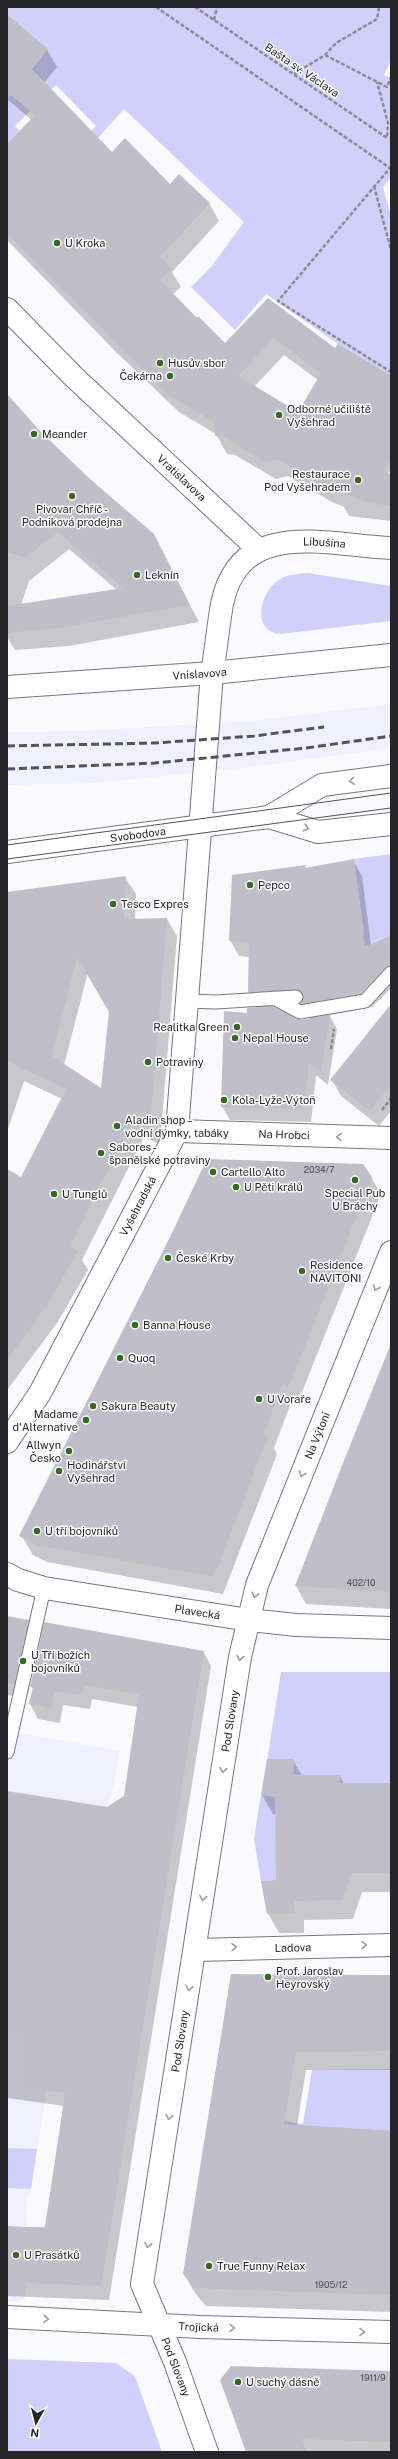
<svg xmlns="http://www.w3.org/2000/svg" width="398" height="2459" viewBox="0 0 398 2459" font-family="'Public Sans',sans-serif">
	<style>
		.built { fill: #f0f0fe }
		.green { fill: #d1d0fb }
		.shadow { fill: #0003; fill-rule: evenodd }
		.building { fill: #bfbec9; fill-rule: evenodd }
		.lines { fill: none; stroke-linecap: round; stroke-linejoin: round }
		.lane-casing { stroke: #777781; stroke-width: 15 }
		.street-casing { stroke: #777781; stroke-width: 24 }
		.secondary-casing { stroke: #777781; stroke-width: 24 }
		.path { stroke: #8b8b8f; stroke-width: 2.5; stroke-dasharray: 4 2; stroke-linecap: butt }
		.lane { stroke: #fff; stroke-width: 13 }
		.street { stroke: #fff; stroke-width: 22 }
		.secondary { stroke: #fff; stroke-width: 22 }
		.tram { stroke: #535357; stroke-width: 1 }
		.rail { stroke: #535357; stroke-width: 3; stroke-dasharray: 8 4; stroke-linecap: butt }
		.oneway { stroke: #9d9d9f }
		.poi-dot { fill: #3b6725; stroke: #fff; stroke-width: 1.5 }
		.labels { text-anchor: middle; stroke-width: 3; stroke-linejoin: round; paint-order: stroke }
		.number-label { font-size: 9px; fill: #4c4c52 }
		.street-label { font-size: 11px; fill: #26262a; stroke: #fff }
		.poi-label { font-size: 11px; fill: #26262a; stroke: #fff; text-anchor: start }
	</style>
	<rect width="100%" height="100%" fill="#fafafe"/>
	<path class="built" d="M 391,704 L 391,748 L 243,768 L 96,783 L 7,785 L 7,732 L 82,731 L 251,721 Z
		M 7,1731 L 120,1751 L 115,1779 L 97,1844 L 48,2081 L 30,2196 L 27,2197 L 25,2301 L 7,2301 Z"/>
	<path class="green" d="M 7,7 L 391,7 L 391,60 L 384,75 L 391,78 L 391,177 L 383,187 L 391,216 L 391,375 L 338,344 L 266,294 L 235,330 L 191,287 L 211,267 L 244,222 L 124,109 L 96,140 L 89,134 L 96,126 L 56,85 L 15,126 L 24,135 L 7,152 L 7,99 L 48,49 L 7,14 Z
		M 308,573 L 391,586 L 391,621 L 280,634 C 251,631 260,594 277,581 C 286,574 297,574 308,573 Z
		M 391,854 L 391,935 L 362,948 L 361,936 L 364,934 L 354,859 Z
		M 281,1672 L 391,1672 L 391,1783 L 340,1783 L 340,1775 L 293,1775 L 286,1759 L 267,1761 Z
		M 261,1794 L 275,1796 L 277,1880 L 261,1881 L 254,1839 Z
		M 391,2069 L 391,2131 L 303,2156 L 282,2121 L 303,2124 L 312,2070 Z
		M 7,2148 L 37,2149 L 31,2189 L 7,2188 Z
		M 7,2359 L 116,2363 L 135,2376 L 162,2452 L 7,2452 Z"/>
	<path class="shadow" d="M 7,15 L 47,50 L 57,67 L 44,83 L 112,153 L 170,186 L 209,203 L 219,221 L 172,272 L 181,287 L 173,294 L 196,318 L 225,345 L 268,300 L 336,350 L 391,377 L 391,470 L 388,474 L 391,473 L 391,521 L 349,516 L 344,507 L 332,502 L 288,476 L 276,479 L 235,455 L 227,454 L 216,434 L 179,412 L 116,352 L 7,240 L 7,145 L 32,120 L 7,99 ZM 284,355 L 318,380 L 298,413 L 254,387 Z
		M 7,396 L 40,432 L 101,491 L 153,535 L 199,622 L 69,646 L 15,650 L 7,637 ZM 69,549 L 117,590 L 21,605 L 29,581 Z
		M 353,860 L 362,876 L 371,945 L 391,936 L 391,988 L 372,1007 L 329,1015 L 337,1029 L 328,1085 L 316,1075 L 311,1122 L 230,1120 L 222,1106 L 248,1015 L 258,1008 L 249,992 L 250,957 L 239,956 L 230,940 L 305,866 L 306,869 ZM 303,1005 L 311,1019 L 301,1021 L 271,1007 Z
		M 125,877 L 136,894 L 135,920 L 167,919 L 177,936 L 160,1144 L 144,1137 L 82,1260 L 88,1270 L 57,1323 L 7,1390 L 7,1171 L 22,1178 L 62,1099 L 24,1081 L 7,1132 L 7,893 ZM 88,972 L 129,1044 L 102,1090 L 64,1065 Z
		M 391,1006 L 391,1111 L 379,1126 L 341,1096 L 332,1080 Z
		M 371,1177 L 381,1194 L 298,1402 L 292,1400 L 274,1448 L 277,1454 L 223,1594 L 47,1562 L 33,1555 L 23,1538 L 171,1237 Z
		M 391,1345 L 391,1609 L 306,1604 L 296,1586 Z
		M 7,1617 L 28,1621 L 36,1635 L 22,1698 L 7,1695 Z
		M 203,1651 L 211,1666 L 109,2300 L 7,2296 L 7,2226 L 45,2228 L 64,2106 L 7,2098 L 7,1799 L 107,1808 L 125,1797 L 138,1707 L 92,1699 L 90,1709 L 63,1705 L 60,1723 L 38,1719 L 30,1704 L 34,1691 L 31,1686 Z
		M 293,1760 L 302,1776 L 340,1776 L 344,1784 L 391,1784 L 391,1892 L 362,1892 L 353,1919 L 304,1920 L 304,1933 L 279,1933 L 268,1913 L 277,1881 L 277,1814 L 273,1814 L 262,1795 Z
		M 231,1975 L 391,1976 L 391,2070 L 306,2070 L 297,2126 L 391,2131 L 391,2312 L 206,2306 L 195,2293 L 184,2274 Z
		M 391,2373 L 391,2452 L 247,2452 Z"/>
	<path class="building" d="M 7,14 L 48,49 L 32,69 L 112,152 L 125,138 L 170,184 L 179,174 L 210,203 L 160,257 L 172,269 L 160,280 L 196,317 L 199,317 L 225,343 L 268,298 L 335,348 L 338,344 L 391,375 L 391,458 L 384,470 L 391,475 L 391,506 L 370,503 L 321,485 L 277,459 L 265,462 L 224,437 L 215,436 L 214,422 L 167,394 L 7,234 L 7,144 L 35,115 L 11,95 L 7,100 ZM 274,338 L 321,373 L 298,412 L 238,376 Z
		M 7,394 L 41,432 L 90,479 L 154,534 L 190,605 L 58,628 L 7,633 L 7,606 L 123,588 L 58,532 L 26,557 L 7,552 Z
		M 354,859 L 365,947 L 391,935 L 391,965 L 385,968 L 363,991 L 334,998 L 301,1004 L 304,996 L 299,990 L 248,992 L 249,943 L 229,941 L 232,875 L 306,865 L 305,868 Z
		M 126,876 L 124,919 L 167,918 L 150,1127 L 133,1120 L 70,1246 L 78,1251 L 47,1305 L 7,1360 L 7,1169 L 21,1177 L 66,1089 L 7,1061 L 7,892 ZM 77,957 L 109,1012 L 101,1088 L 52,1056 Z
		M 391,1004 L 391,1084 L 370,1111 L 330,1080 Z
		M 273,1006 L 301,1020 L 330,1015 L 321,1072 L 309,1063 L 304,1109 L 221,1107 L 224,1011 L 247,1013 L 247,1008 Z
		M 207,1159 L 363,1164 L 372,1177 L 289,1386 L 282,1384 L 264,1434 L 268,1436 L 214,1577 L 37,1545 L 19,1536 L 170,1237 Z
		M 390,1346 L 391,1592 L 295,1586 L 345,1458 Z
		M 7,1616 L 29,1620 L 14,1684 L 7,1682 Z
		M 44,1622 L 204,1651 L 101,2286 L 7,2282 L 7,2228 L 45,2227 L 65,2093 L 19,2087 L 26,2036 L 7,2033 L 7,1791 L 107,1807 L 124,1796 L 139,1694 L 84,1685 L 82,1695 L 55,1691 L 52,1709 L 29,1704 L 33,1687 L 30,1687 Z
		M 267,1759 L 294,1759 L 294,1775 L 340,1775 L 340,1783 L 391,1783 L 391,1873 L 352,1873 L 342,1900 L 294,1901 L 294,1913 L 267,1914 L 261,1881 L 276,1880 L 275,1797 L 261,1795 Z
		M 231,1974 L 391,1975 L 391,2051 L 296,2052 L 284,2124 L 391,2131 L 391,2295 L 194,2288 L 183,2274 Z
		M 231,2366 L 391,2371 L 391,2442 L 302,2439 L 307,2452 L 246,2452 L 220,2380 Z"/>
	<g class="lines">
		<defs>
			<path id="lane" d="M 274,998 L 300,1012 L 365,1001 L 391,973
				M 187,1001 L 216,1002 L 296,997
				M 7,1752 L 44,1588"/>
			<g id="street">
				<path id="s1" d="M 7,309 L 74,377 L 259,550"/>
				<path id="s2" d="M 177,1131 L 391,1138"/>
				<path id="s3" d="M 7,1574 L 18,1580 L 44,1588 L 249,1620 L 296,1625 L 391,1628"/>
				<path id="s4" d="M 196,1950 L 391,1945"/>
				<path id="s5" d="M 7,2317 L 200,2327 L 391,2332"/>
				<path id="s6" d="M 207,2452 L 175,2362 L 142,2284 L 240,1657 L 257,1585 L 391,1252"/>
			</g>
			<g id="secondary">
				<path id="s7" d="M 7,687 L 212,673 L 391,655"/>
				<path d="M 269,817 L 322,785 L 391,776"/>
				<path id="s8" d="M 7,852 L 269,817 L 318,832 L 391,824"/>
				<path id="s9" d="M 7,1442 L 40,1393 L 177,1131 L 212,673 C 216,650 218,627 222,604 C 240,516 329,546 391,548"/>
			</g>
		</defs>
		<use href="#lane" class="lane-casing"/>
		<use href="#street" class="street-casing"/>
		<use href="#secondary" class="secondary-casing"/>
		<path class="path" d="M 156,7 L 390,168 L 278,301 L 391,372
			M 195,7 L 387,138 L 388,123 L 377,82
			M 214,20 L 217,7
			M 325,55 L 387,87 L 391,77
			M 294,74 L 325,55 L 336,43 L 377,19 L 379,7
			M 374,186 L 391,250
			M 331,1049 L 334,1029
			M 382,1110 L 391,1098"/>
		<use href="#lane" class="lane"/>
		<use href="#street" class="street"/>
		<use href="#secondary" class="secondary"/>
		<path class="tram" d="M 7,845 L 391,793
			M 7,859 L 391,808"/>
		<path class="rail" d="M 7,746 L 155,743 L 254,736 L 324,727
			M 7,769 L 155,763 L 306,748 L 391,736"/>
	</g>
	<defs><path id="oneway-chevron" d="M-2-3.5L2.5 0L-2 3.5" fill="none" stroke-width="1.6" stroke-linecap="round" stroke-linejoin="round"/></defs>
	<g class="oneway">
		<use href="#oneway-chevron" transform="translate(352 781) rotate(172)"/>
		<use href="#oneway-chevron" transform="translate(306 828) rotate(17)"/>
		<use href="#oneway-chevron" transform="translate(339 1137) rotate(-178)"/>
		<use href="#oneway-chevron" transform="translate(376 1288) rotate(112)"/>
		<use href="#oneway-chevron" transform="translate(302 1474) rotate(112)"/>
		<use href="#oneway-chevron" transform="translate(255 1595) rotate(103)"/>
		<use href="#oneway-chevron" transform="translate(240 1658) rotate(100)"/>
		<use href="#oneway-chevron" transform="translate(223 1770) rotate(99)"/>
		<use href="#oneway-chevron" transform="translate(203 1898) rotate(99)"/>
		<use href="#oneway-chevron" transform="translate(364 1945) rotate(-1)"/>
		<use href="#oneway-chevron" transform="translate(234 1947) rotate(-1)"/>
		<use href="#oneway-chevron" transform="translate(189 1988) rotate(99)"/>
		<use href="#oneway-chevron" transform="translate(169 2117) rotate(99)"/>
		<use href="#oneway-chevron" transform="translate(148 2245) rotate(99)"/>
		<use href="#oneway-chevron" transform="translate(46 2319) rotate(3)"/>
		<use href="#oneway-chevron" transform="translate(232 2328) rotate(1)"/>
		<use href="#oneway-chevron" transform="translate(362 2332) rotate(1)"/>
	</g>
	<g class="poi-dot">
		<circle cx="57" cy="243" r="4"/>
		<circle cx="160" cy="363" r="4"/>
		<circle cx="170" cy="376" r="4"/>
		<circle cx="279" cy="415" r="4"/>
		<circle cx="34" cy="434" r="4"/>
		<circle cx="358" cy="480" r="4"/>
		<circle cx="72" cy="496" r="4"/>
		<circle cx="137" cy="575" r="4"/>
		<circle cx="250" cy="885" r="4"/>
		<circle cx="113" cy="904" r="4"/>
		<circle cx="237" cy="1027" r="4"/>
		<circle cx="235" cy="1038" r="4"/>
		<circle cx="148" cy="1062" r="4"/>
		<circle cx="224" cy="1100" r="4"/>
		<circle cx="117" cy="1126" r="4"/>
		<circle cx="101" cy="1153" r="4"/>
		<circle cx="213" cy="1172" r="4"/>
		<circle cx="355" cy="1180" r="4"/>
		<circle cx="236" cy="1187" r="4"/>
		<circle cx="54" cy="1194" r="4"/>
		<circle cx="168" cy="1258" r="4"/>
		<circle cx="302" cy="1271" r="4"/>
		<circle cx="135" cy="1325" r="4"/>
		<circle cx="120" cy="1358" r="4"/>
		<circle cx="259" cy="1399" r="4"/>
		<circle cx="93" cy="1406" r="4"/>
		<circle cx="86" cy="1420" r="4"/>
		<circle cx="69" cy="1451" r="4"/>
		<circle cx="59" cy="1471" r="4"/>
		<circle cx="37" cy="1531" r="4"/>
		<circle cx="23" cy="1661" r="4"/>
		<circle cx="268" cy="1977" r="4"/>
		<circle cx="16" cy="2255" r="4"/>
		<circle cx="209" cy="2266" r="4"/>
		<circle cx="238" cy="2382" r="4"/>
	</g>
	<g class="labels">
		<g class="number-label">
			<text x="319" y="1173">2034/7</text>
			<text x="361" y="1586">402/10</text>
			<text x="331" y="2288">1905/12</text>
			<text x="373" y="2381">1911/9</text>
		</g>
		<g class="street-label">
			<text transform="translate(302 70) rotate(34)" y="4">Bašta sv. Václava</text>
			<text dy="4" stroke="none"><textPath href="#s1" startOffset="243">Vratislavova</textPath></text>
			<text dy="4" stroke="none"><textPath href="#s9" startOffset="1018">Libušina</textPath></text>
			<text dy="4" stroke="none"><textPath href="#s7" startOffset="193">Vnislavova</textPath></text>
			<text dy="4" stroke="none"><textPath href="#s8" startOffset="132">Svobodova</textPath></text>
			<text dy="4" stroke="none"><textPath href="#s2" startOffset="107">Na Hrobci</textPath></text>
			<text dy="4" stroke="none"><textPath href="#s9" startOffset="270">Vyšehradská</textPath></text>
			<text dy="4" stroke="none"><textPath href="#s6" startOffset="1050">Na Výtoni</textPath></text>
			<text dy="4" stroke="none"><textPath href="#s3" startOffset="195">Plavecká</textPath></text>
			<text dy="4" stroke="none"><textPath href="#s6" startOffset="750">Pod Slovany</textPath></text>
			<text dy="4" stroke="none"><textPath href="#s4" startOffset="97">Ladova</textPath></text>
			<text dy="4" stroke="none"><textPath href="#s6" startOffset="426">Pod Slovany</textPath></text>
			<text dy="4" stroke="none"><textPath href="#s5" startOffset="192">Trojická</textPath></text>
			<text transform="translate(176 2367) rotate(69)" y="4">Pod Slovany</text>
		</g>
		<g class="poi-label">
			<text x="65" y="247">U Kroka</text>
			<text x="168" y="367">Husův sbor</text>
			<text x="162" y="380" text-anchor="end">Čekárna</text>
			<text x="287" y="413">Odborné učiliště<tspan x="287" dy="13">Vyšehrad</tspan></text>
			<text x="42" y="438">Meander</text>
			<text x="350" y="478" text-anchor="end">Restaurace<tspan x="350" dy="13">Pod Vyšehradem</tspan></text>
			<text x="72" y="513" text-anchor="middle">Pivovar Chříč -<tspan x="72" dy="13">Podniková prodejna</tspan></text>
			<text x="145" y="579">Leknín</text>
			<text x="258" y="889">Pepco</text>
			<text x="121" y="908">Tesco Expres</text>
			<text x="229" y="1031" text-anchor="end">Realitka Green</text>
			<text x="243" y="1042">Nepal House</text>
			<text x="156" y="1066">Potraviny</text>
			<text x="232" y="1104">Kola-Lyže-Výtoň</text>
			<text x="125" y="1124">Aladin shop –<tspan x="125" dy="13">vodní dýmky, tabáky</tspan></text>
			<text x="109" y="1151">Sabores -<tspan x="109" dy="13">španělské potraviny</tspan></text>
			<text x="221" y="1176">Cartello Alto</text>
			<text x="244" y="1191">U Pěti králů</text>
			<text x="355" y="1197" text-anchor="middle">Special Pub<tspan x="355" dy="13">U Bráchy</tspan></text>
			<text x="62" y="1198">U Tunglů</text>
			<text x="176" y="1262">České Krby</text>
			<text x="310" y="1269">Residence<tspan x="310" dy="13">NAVITONI</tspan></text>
			<text x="143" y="1329">Banna House</text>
			<text x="128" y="1362">Quoq</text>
			<text x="267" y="1403">U Voraře</text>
			<text x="101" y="1410">Sakura Beauty</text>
			<text x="78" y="1418" text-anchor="end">Madame<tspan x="78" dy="13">d'Alternative</tspan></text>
			<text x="61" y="1449" text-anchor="end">Allwyn<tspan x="61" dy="13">Česko</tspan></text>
			<text x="67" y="1469">Hodinářství<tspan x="67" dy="13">Vyšehrad</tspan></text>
			<text x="45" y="1535">U tří bojovníků</text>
			<text x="31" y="1659">U Tří božích<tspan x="31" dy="13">bojovníků</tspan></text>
			<text x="276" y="1975">Prof. Jaroslav<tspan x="276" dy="13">Heyrovský</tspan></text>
			<text x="24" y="2259">U Prasátků</text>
			<text x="217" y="2270">True Funny Relax</text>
			<text x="246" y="2386">U suchý dásně</text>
		</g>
	</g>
	<rect width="398" height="2459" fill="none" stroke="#26262a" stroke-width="16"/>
	<g transform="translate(36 2423) rotate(187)" stroke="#ffffff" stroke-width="3" paint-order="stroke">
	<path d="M0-3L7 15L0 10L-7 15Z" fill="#26262a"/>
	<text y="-6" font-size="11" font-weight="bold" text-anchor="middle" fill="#26262a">N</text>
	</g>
</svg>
